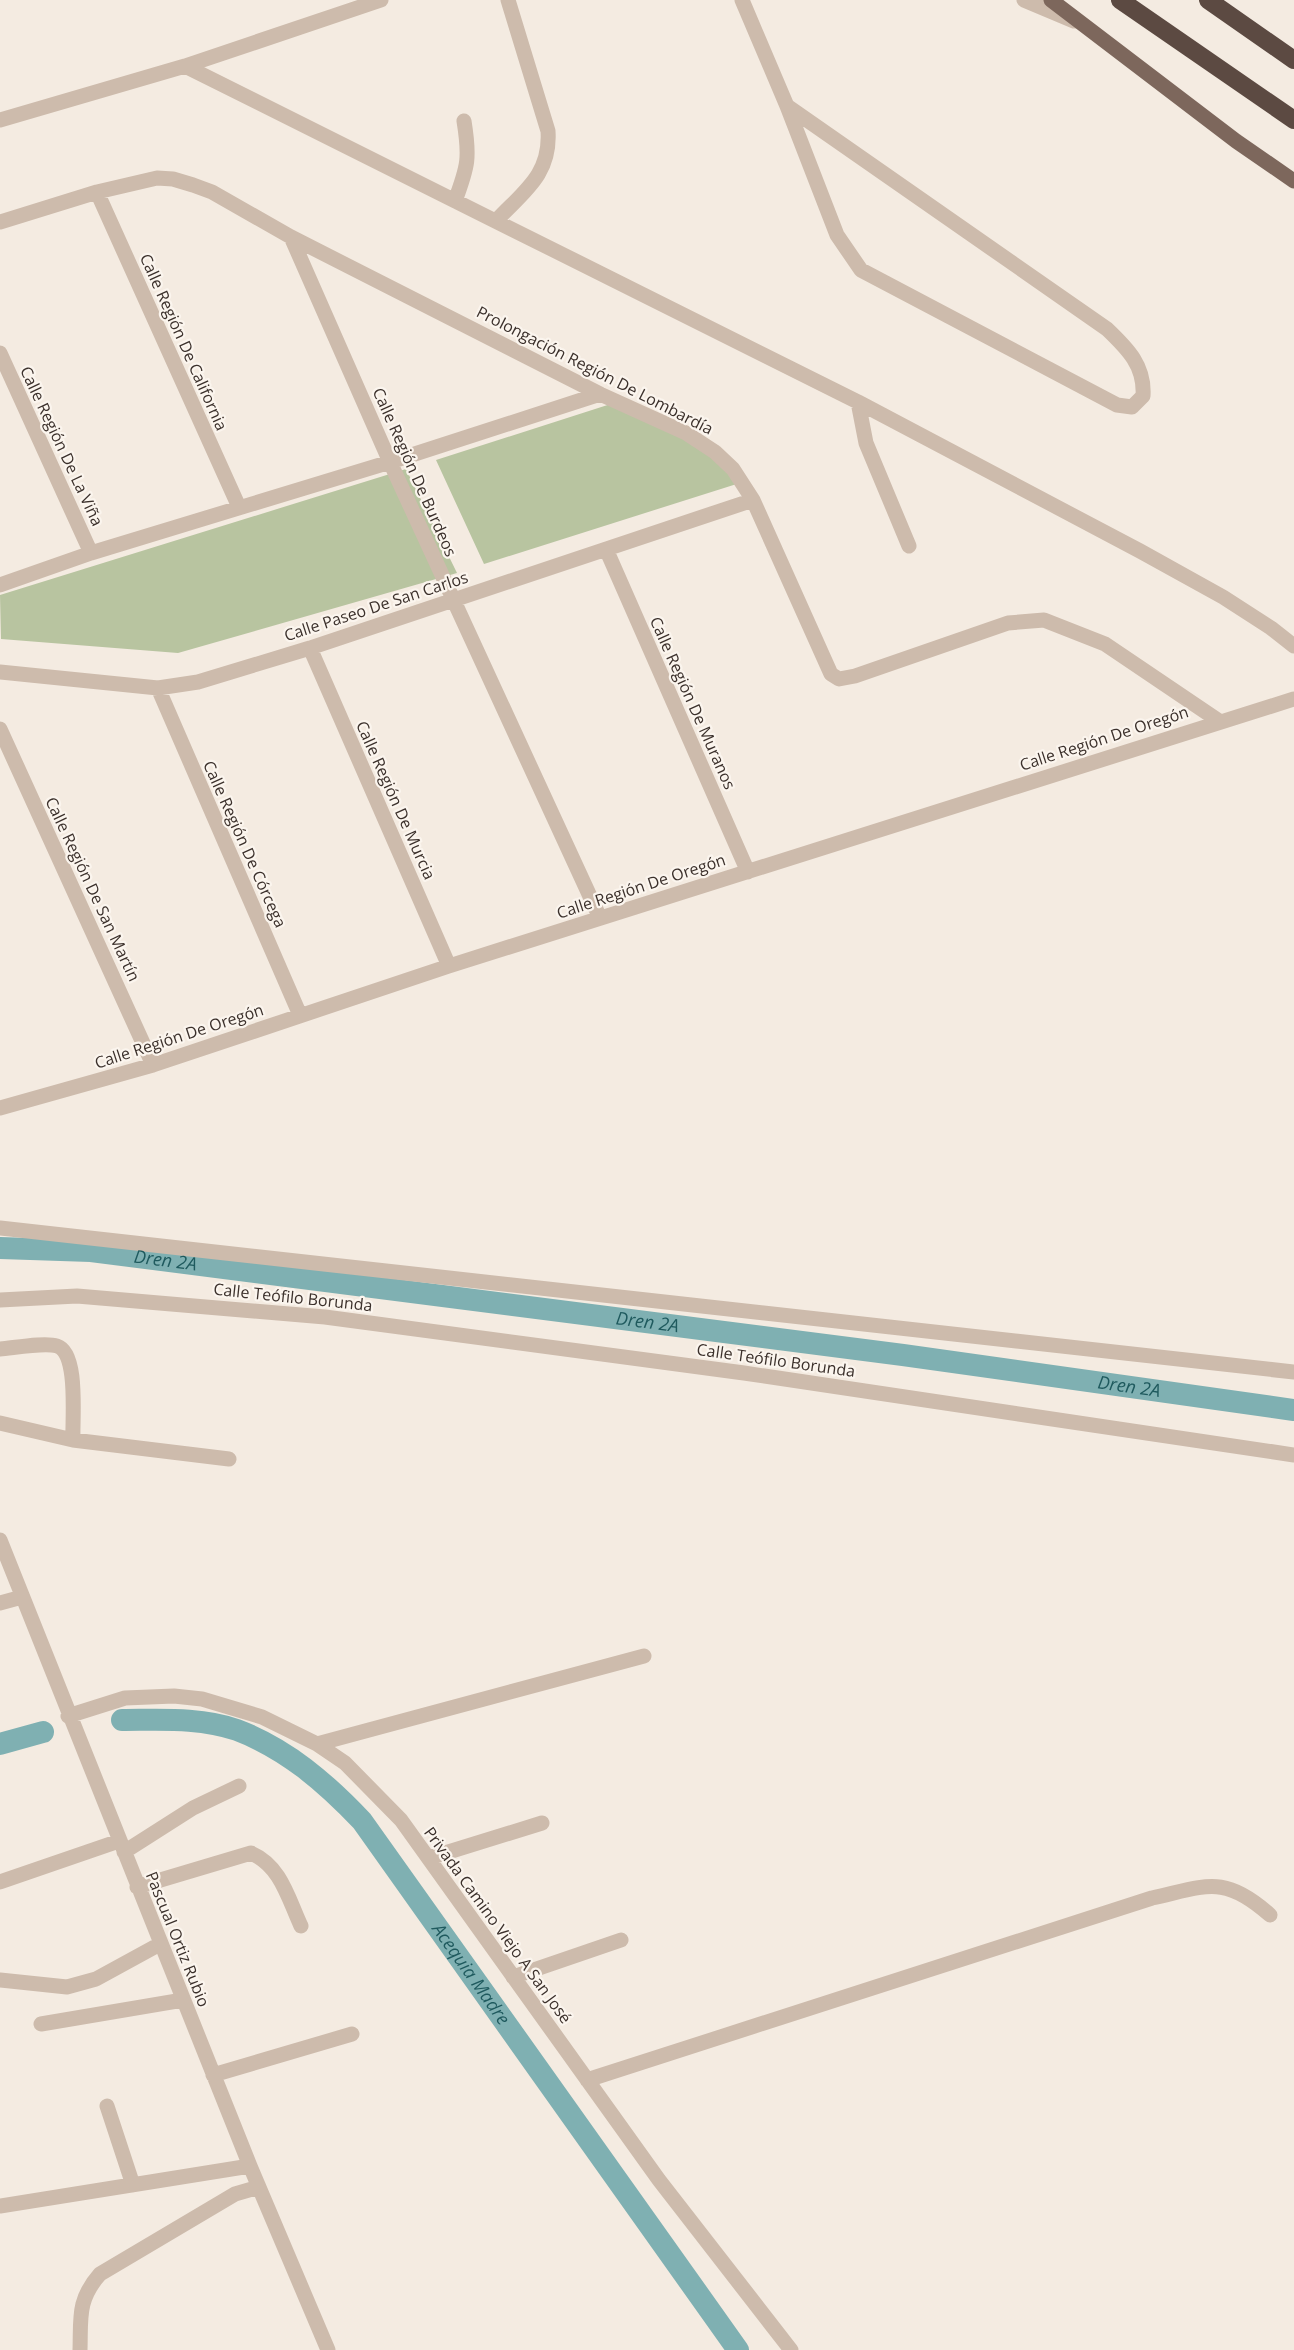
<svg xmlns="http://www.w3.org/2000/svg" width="1294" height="2350" viewBox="0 0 1294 2350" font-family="'Open Sans',sans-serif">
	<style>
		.green { fill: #b8c4a0 }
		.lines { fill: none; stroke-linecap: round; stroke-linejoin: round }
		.canal { stroke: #7fb0b2; stroke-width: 22 }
		.minor { stroke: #cdbbac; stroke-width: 15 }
		.major { stroke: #7d675c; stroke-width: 15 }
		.highway { stroke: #5c4a42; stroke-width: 18 }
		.labels { text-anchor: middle; stroke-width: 4.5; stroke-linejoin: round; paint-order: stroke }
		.street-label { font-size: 16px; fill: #3b302b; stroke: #fbf5ee }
		.water-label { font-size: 18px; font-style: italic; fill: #1f5a5e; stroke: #fbf5ee }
	</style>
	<rect width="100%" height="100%" fill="#f4ebe1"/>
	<path class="green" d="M 620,401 L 728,455 L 743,482 L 484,564 L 436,460 Z
		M 406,469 L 457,573 L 178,653 L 1,639 L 0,595 Z"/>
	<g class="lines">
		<g class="canal">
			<path id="s1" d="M 0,1248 L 91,1251 L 903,1355 L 1294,1410"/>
			<path id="s2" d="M 122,1720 C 159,1720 201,1717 237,1730 C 287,1749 326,1783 362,1821 L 738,2350"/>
			<path d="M 0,1744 L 43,1732"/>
		</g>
		<path class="minor" d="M 742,0 L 787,106 L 837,235 L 861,270 L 1117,405 L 1132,407 L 1143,396 C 1145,366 1128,349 1107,329 L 787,106
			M 1024,0 L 1074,21
			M 185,66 L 858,402 L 1140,551 L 1223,597 L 1271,628 L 1294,646
			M 0,120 L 185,66 L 381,0
			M 97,192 L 239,507
			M 455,201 C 468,166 470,158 464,121
			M 496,221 C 523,192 551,175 548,131 L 508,0
			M 0,222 L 97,192 L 157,178 L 173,179 L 193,185 L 212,192 L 291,237 L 600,394 L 686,433 L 715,452 L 733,469 L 753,500 L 831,674 L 839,679 L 855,676 L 1008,623 L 1044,620 L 1105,644 L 1219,721
			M 291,237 L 390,462 L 600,918
			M 0,353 L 91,553
			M 858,402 L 866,443 L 909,546
			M 606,549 L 748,872
			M 0,585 L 91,553 L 390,462 L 600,394
			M 310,648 L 449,966
			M 0,672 L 158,688 L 198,682 L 310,648 L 753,500
			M 158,688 L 300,1015
			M 0,729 L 153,1065
			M 0,1108 L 153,1065 L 449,966 L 1294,699
			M 0,1228 L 1294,1372
			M 0,1300 L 77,1296 L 325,1317 L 744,1373 L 1294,1455
			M 0,1349 C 13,1348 45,1342 57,1346 C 79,1353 72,1419 73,1440
			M 0,1423 L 73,1440 L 229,1459
			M 0,1540 L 250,2166 L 328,2350
			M 0,1603 L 22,1597
			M 68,1716 L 125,1698 L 174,1696 L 202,1699 L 262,1717 L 317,1744 L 345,1763 L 401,1820 L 659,2180 L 791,2350
			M 317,1744 L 644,1656
			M 124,1852 L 193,1808 L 239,1786
			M 429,1858 L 542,1823
			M 0,1882 L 119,1841
			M 137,1887 L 251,1853 C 281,1866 288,1898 301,1926
			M 513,1977 L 621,1940
			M 0,1980 L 67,1987 L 96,1979 L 160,1944
			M 41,2024 L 183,2000
			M 213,2075 L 352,2034
			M 587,2080 L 1152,1898 C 1207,1886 1224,1874 1270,1915
			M 107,2106 L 133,2185
			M 0,2206 L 250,2166
			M 80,2350 C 81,2318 77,2300 100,2274 L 235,2194 L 259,2187"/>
		<path class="major" d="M 1051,0 L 1236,141 L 1294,181"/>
		<path class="highway" d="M 1120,0 L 1294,120
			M 1208,0 L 1294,60"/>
	</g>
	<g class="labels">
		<g class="street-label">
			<text transform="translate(184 342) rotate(66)" y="6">Calle Región De California</text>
			<text transform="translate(595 370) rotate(27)" y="6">Prolongación Región De Lombardía</text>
			<text transform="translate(62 446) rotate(65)" y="6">Calle Región De La Viña</text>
			<text transform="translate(415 472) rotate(66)" y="6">Calle Región De Burdeos</text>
			<text transform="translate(376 606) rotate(-18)" y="6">Calle Paseo De San Carlos</text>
			<text transform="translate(693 703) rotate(66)" y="6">Calle Región De Muranos</text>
			<text transform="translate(1104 738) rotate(-18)" y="6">Calle Región De Oregón</text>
			<text transform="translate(396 800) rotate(66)" y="6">Calle Región De Murcia</text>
			<text transform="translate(245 844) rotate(66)" y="6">Calle Región De Córcega</text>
			<text transform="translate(641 886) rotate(-18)" y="6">Calle Región De Oregón</text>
			<text transform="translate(93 889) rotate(65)" y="6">Calle Región De San Martín</text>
			<text transform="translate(179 1036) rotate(-18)" y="6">Calle Región De Oregón</text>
			<text transform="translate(293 1297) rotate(6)" y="6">Calle Teófilo Borunda</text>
			<text transform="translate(776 1360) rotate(8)" y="6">Calle Teófilo Borunda</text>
			<text transform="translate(498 1925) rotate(54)" y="6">Privada Camino Viejo A San José</text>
			<text transform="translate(178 1939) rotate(68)" y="6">Pascual Ortiz Rubio</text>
		</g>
		<g class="water-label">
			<text dy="6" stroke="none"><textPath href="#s1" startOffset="166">Dren 2A</textPath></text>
			<text dy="6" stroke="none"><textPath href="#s1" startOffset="652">Dren 2A</textPath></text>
			<text dy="6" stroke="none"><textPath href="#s1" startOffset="1138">Dren 2A</textPath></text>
			<text dy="6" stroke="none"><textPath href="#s2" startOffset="460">Acequia Madre</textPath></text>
		</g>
	</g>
</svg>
